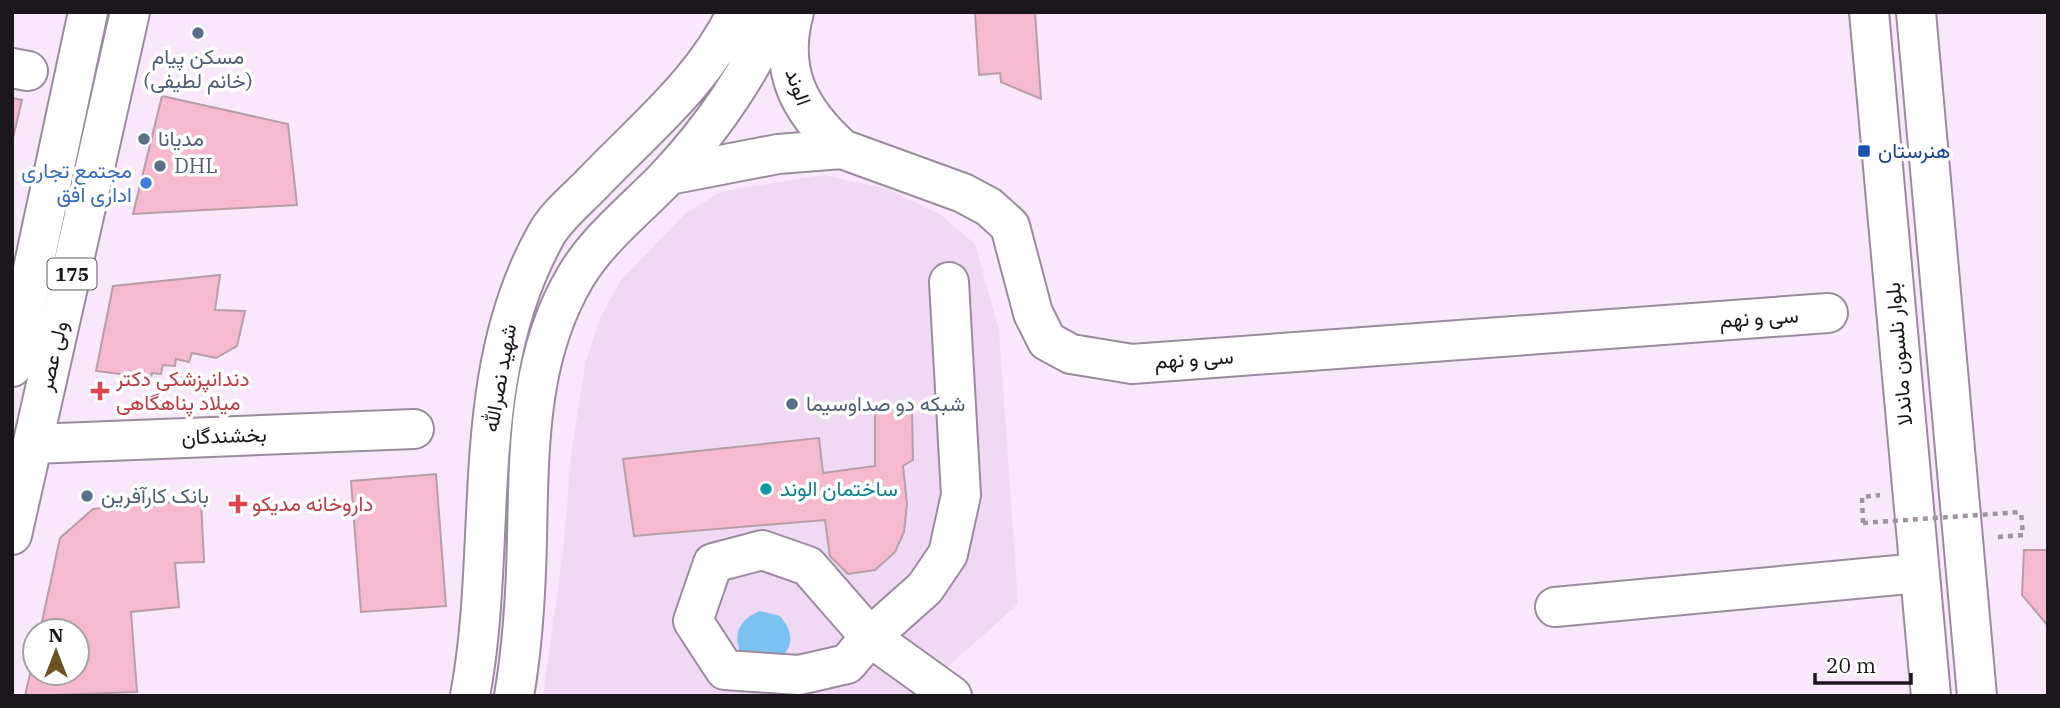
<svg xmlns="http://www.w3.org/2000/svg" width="2060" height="708" viewBox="0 0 2060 708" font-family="'IBM Plex Serif',Vazirmatn,serif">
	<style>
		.built { fill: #efd9f3 }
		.water { fill: #7cc2f1 }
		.building { fill: #f5bad0; stroke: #b89ea7; stroke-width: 2 }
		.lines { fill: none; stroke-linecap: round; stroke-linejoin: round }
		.minor-casing { stroke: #9b8b9e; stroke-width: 42 }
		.major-casing { stroke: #9b8b9e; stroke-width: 42 }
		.path { stroke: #a093a2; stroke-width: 4.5; stroke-dasharray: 5 5; stroke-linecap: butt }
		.minor { stroke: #fff; stroke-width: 38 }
		.major { stroke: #fff; stroke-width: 38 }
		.path-bridge { stroke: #a093a2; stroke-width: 4.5; stroke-dasharray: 5 5; stroke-linecap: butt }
		.service-dot { fill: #5c6f8a; stroke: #fff; stroke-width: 2.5 }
		.transit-dot { fill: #1a4fb4; stroke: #fff; stroke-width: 2.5 }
		.shop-dot { fill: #3f7fe0; stroke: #fff; stroke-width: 2.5 }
		.health-dot { fill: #e0444e; stroke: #fff; stroke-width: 2.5 }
		.culture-dot { fill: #0f9aa8; stroke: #fff; stroke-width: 2.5 }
		.labels { text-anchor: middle; stroke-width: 7; stroke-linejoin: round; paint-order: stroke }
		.shield { fill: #fff; stroke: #5f5b60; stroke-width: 2 }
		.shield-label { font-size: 19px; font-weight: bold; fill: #1b151c }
		.service-label { font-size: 21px; fill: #4e5e75; stroke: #fff; text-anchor: start }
		.street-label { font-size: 21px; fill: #1b151c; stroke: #fff }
		.transit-label { font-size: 21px; fill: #164399; stroke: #fff; text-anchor: start }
		.shop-label { font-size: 21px; fill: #366cbe; stroke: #fff; text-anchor: end }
		.health-label { font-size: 21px; fill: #be3a42; stroke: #fff; text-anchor: start }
		.culture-label { font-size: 21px; fill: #0d838f; stroke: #fff; text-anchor: start }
	</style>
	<rect width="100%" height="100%" fill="#f9e8fc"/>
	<path class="built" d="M 823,175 L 888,189 L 941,215 L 975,244 L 999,330 L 1018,604 L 915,696 L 543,696 L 563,552 L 572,448 L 586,361 L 600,318 L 622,279 L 686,213 L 723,191 Z"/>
	<path class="water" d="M 760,611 L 780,616 C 794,632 794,647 778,661 L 740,652 C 733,632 740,619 760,611 Z"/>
	<path class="building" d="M 975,12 L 1035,12 L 1041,99 L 1001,82 L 1000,73 L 979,75 Z
		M 162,96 L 288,124 L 297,205 L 133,214 Z
		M 12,98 L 22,100 L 12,142 Z
		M 220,275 L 215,310 L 245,311 L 237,346 L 216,358 L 192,353 L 189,362 L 176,359 L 175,366 L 163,365 L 161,374 L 152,373 L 151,378 L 96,371 L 113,286 Z
		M 875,410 L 912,410 L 913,460 L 903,466 L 907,504 L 904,532 L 895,552 L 875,570 L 848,574 L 830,556 L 825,520 L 634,536 L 623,459 L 819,438 L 823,473 L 875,466 Z
		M 436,474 L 446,606 L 361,612 L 351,481 Z
		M 201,500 L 204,562 L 175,563 L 179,607 L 131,612 L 137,692 L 25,696 L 35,652 L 35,673 L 77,673 L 77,631 L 40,631 L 60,538 L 93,509 Z
		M 2024,550 L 2048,550 L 2048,626 L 2022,595 Z"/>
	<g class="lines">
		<defs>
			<path id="minor" d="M 794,12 C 778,71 799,110 842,149
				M 12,68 L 28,71
				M 669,175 L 778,154 L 842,149 L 963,193 L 989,207 L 1010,226 L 1033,313 L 1047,341 L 1071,354 L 1132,364 L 1828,313
				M 949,282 L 961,495 L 948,554 L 925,588 L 870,637 L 847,664 L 799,675 L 725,670 L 693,621 L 713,563 L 762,550 L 808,566 L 870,637 L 952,696
				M 12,367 L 88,12
				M 33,444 L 414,429
				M 1555,607 L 1919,573"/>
			<path id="major" d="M 1869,12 L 1931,696
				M 1916,12 L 1977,696
				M 12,535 L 130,12
				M 470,696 C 499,541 466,376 547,233 C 557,216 576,200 590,186 C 643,130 703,83 737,12
				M 514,696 C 523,644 526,590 527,538 C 529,448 528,356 576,276 C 598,239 636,209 666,178 C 712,129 750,74 777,12"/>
		</defs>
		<use href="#minor" class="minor-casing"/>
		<use href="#major" class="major-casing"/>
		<path class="path" d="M 1863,523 L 1862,497 L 1880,495
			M 1998,537 L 2023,535 L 2021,512"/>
		<use href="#minor" class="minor"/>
		<use href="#major" class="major"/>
		<path class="path-bridge" d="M 1863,523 L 2021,512"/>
	</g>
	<g class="service-dot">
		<circle cx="198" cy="33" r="7"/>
		<circle cx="144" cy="139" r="7"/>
		<circle cx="160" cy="166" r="7"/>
		<circle cx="792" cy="404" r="7"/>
		<circle cx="87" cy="496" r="7"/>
	</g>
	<rect class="transit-dot" x="1857" y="144" width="14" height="14" rx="3.5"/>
	<circle class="shop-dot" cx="146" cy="183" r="7"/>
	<g class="health-dot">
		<path d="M96.5 380.5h7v7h7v7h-7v7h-7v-7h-7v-7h7z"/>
		<path d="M234.5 493.5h7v7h7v7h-7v7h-7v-7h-7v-7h7z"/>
	</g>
	<circle class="culture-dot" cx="766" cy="489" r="7"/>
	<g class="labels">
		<rect class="shield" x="47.5" y="258.5" width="49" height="31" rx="5"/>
		<g class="shield-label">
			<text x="72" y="281">175</text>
		</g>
		<g class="service-label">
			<text x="198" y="64" text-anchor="middle">مسکن پیام<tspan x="198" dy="24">(خانم لطیفی)</tspan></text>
			<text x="158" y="146">مدیانا</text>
			<text x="174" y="173">DHL</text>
			<text x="806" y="411">شبکه دو صداوسیما</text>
			<text x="101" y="503">بانک کارآفرین</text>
		</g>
		<g class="street-label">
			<text transform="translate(798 87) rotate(70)" y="7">الوند</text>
			<text transform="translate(1759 318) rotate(-4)" y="7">سی و نهم</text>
			<text transform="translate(1899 354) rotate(-95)" y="7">بلوار نلسون ماندلا</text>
			<text transform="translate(53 356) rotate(-77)" y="7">ولی عصر</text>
			<text transform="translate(1194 359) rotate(-4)" y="7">سی و نهم</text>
			<text transform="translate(500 378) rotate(-80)" y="7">شهید نصرالله</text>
			<text transform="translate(224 436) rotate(-2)" y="7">بخشندگان</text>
		</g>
		<g class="transit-label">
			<text x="1878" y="158">هنرستان</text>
		</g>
		<g class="shop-label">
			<text x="132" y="178">مجتمع تجاری<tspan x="132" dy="24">اداری افق</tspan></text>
		</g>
		<g class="health-label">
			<text x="116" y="386">دندانپزشکی دکتر<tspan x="116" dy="24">میلاد پناهگاهی</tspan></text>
			<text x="252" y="511">داروخانه مدیکو</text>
		</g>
		<g class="culture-label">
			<text x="780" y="496">ساختمان الوند</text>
		</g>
	</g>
	<rect width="2060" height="708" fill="none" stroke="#1b151c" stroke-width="28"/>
	<g transform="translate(56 652)"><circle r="33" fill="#ffffff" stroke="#a4a1a4" stroke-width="2"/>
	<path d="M0-5L12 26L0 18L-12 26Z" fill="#6d5224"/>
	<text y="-10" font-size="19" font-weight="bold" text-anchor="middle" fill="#1b151c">N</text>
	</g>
	<path d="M1815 673v10h96v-10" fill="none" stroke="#1b151c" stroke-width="3.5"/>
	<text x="1826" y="673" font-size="21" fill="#1b151c" stroke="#ffffff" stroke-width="5" paint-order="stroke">20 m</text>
</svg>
